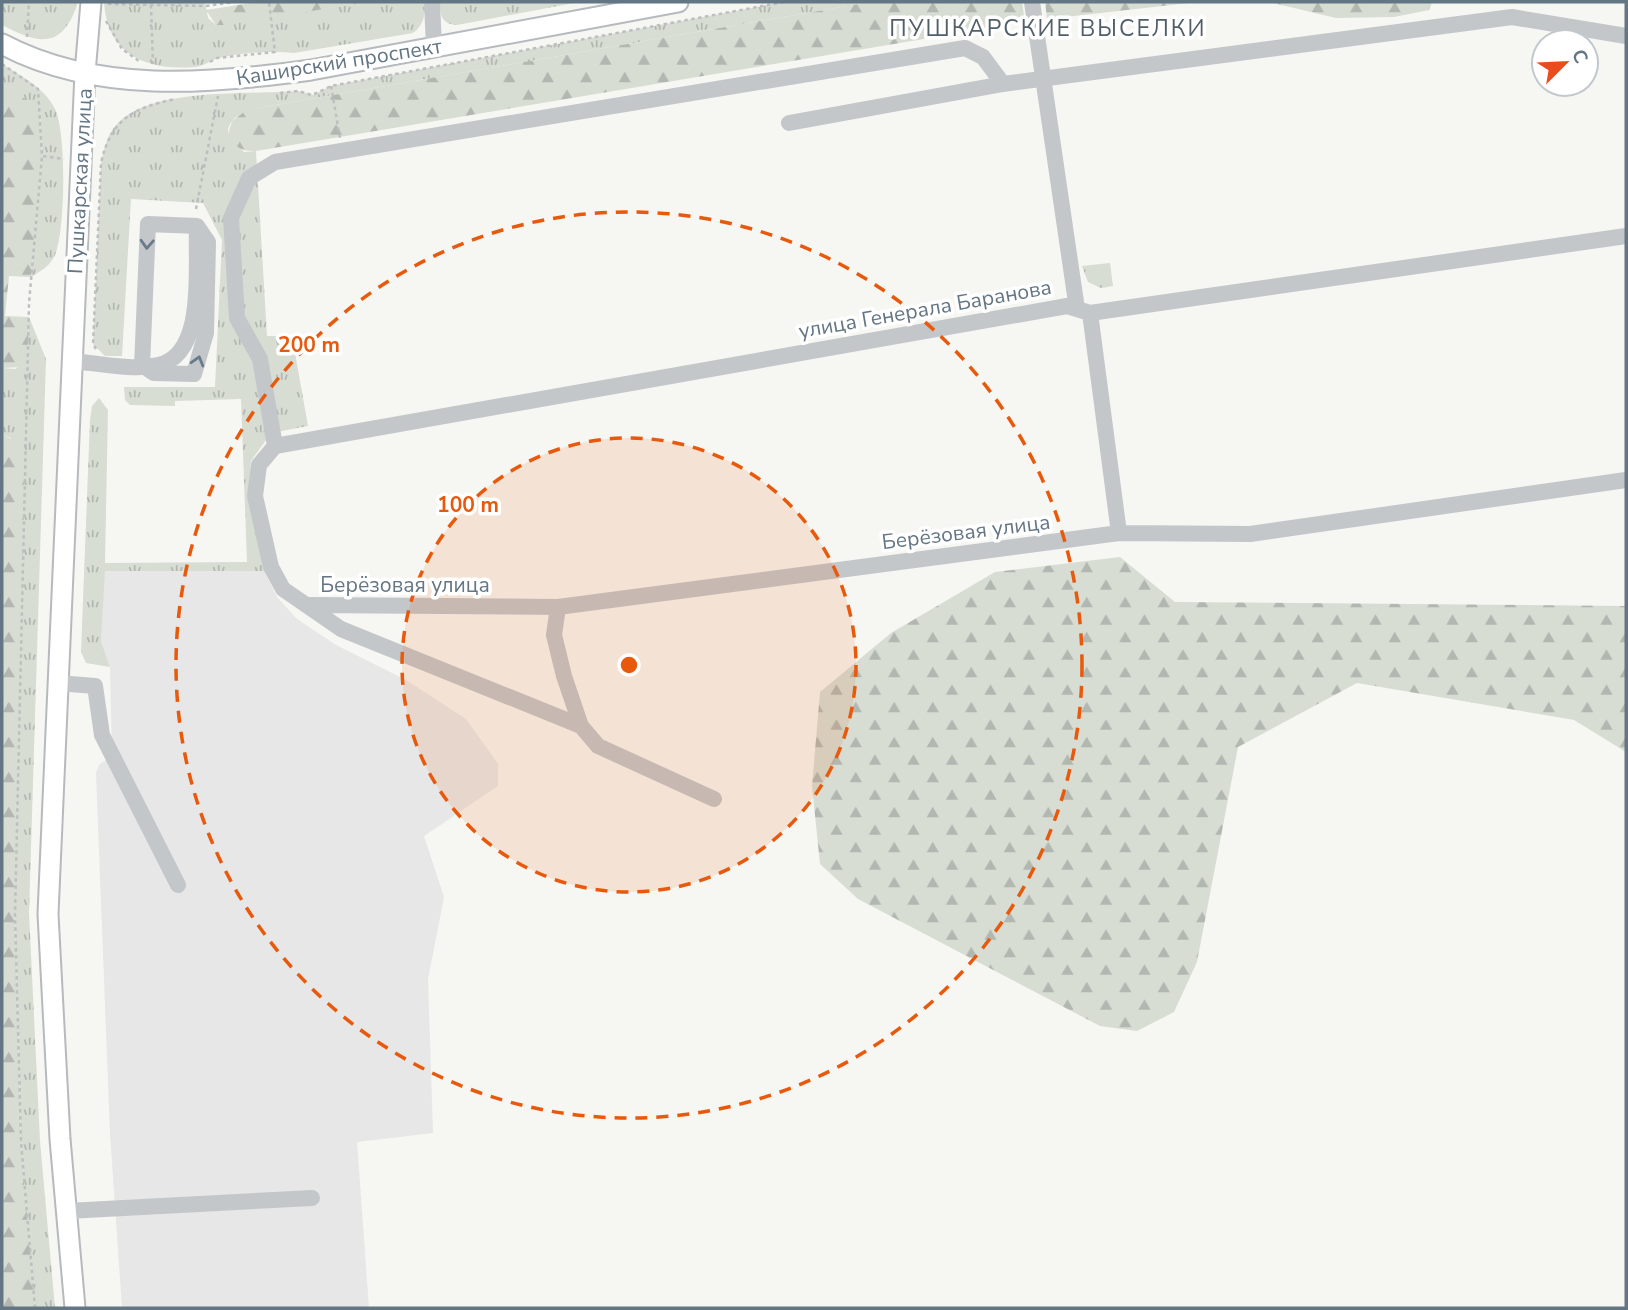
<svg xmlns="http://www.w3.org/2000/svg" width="1628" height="1310" viewBox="0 0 1628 1310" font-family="'Nunito Sans',sans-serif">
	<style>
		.built { fill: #e6e7e6 }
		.grass { fill: url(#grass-tufts) }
		.forest { fill: url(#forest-firs) }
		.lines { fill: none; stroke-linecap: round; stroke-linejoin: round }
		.major-casing { stroke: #b6babe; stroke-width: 23 }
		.path { stroke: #bdbfc1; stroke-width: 2.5; stroke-dasharray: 3.5 3.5; stroke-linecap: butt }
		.minor { stroke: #c3c7ca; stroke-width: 16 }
		.major { stroke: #fff; stroke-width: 19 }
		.oneway { stroke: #697a88 }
		.ring { fill: none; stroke: #e8590c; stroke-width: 3.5; stroke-dasharray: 12 9 }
		.labels { text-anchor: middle; stroke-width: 7; stroke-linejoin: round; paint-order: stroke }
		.street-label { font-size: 21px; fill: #647684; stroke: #fff }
		.neighbourhood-label { font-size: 23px; letter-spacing: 2px; fill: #525f69; stroke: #fff }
		.centre { fill: #e8590c; stroke: #fff; stroke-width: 3.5 }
		.ring-label { font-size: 21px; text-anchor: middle; font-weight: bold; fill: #e8590c; stroke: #fff; stroke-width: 7; stroke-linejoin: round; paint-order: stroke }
	</style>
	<defs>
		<pattern id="grass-tufts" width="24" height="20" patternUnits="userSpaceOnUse" patternTransform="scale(1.75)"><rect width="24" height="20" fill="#d7ddd3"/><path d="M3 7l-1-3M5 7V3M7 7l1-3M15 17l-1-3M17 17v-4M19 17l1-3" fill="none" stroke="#b2b8b1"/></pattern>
		<pattern id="forest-firs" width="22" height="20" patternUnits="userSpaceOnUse" patternTransform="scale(1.75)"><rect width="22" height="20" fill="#d7ddd3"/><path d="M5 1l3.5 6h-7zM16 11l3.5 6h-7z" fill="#b2b8b1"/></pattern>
	</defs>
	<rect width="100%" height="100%" fill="#f6f6f2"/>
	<path class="built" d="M 104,571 L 264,571 L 277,597 L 297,619 L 336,645 L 406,680 L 466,719 L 498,764 L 498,786 L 424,836 L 444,897 L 428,979 L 433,1133 L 357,1142 L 369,1308 L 122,1308 L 110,1133 L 96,773 L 99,765 L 112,755 L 110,667 L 101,641 Z"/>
	<path class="grass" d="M 2,2 L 78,2 C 63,49 40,45 2,25 Z
		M 104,2 L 205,2 L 208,18 L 216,25 L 367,2 L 425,2 C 425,15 424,25 413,33 L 294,53 C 271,51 243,52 219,58 C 211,60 204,66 195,67 C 147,71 107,55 104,2 Z
		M 440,2 L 579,2 L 457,25 C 442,24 440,16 440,2 Z
		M 784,2 L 870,2 L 264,107 C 249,111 227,115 228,134 L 244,152 L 256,151 L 267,336 L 292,336 L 308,426 L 271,433 L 251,461 L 248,495 L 264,571 L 105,571 L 101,641 L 110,667 L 86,663 L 81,652 L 90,420 L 92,406 L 99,398 L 108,410 L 105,563 L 247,562 L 241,399 L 175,401 L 175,406 L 130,405 L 125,400 L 124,387 L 215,387 L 222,240 L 203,203 L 131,199 L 122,356 L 105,356 L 93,344 L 101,163 C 104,149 107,134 118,123 C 154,87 250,95 298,91 L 313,95 L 331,86 Z
		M 2,64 C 21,76 45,88 55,109 C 67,133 65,232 55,255 C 50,266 41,271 31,277 L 42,156 L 40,109 L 2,85 Z
		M 1110,263 L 1113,286 L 1101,288 L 1088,282 L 1082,266 Z
		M 29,317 L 46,359 L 29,913 L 40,1141 L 55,1308 L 35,1308 L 21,1142 L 15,914 L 11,438 L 2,435 L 2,368 L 15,369 L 28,360 Z"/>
	<path class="forest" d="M 257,2 L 367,2 L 224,25 L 216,25 L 206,10 Z
		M 870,2 L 1022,2 L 1025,22 L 256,151 C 242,152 234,147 228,134 L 232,121 L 244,112 L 264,107 Z
		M 1045,2 L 1198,2 L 1047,19 Z
		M 1269,2 L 1432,2 L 1429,10 L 1394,17 L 1336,18 Z
		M 2,85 L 40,108 L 42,156 L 31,277 L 9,276 L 5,316 L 29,317 L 28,360 L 22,367 L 2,368 Z
		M 2,435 C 15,439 20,446 25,458 L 15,914 L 21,1142 L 35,1308 L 2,1308 Z
		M 1120,557 L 1175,602 L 1626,606 L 1626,752 L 1574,720 L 1357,683 L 1238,747 L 1197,962 L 1174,1012 L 1137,1031 L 1100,1026 L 858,899 L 820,864 L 812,786 L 820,692 L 891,633 L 995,572 Z"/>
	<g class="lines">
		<defs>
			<path id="major" d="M 2,44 C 96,94 209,84 311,70 L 678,2
				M 75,1308 L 60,1139 L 48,914 L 85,73 L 91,2"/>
		</defs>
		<use href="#major" class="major-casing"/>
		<path class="path" d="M 108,4 L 206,6 L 234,2
			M 151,5 L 153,64
			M 106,21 L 122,49 L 139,61
			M 27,37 L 29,2
			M 210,62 L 217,58 L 275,52 L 269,2
			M 2,64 L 38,89 L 42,156 L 64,159
			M 331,86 L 340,138
			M 280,93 L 298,91 L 312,95 L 331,86 L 784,2
			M 196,209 L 218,96
			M 96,349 L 93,344 L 101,163 C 111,119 133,108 175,99
			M 35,1308 L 21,1142 L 15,914 L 29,303 L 42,156"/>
		<path class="minor" d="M 432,2 L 434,47
			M 1032,2 L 1077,309
			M 789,123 L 1003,84
			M 1090,313 L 1119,533
			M 71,361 C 98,363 132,371 158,365 C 207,355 195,265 197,226
			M 142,366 L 148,224 L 197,226
			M 148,369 L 154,373 L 194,374 L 206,333 L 208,242 L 197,226
			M 275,446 L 1067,306 L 1090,313 L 1626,236
			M 309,605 L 558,607 L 1119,533 L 1250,534 L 1626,480
			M 558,607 L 554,635 L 564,676 L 581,726 L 598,746 L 714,799
			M 58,683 L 95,686 L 102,735 L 178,885
			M 581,726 L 341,629 L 283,589 L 271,567 L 255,496 L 259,465 L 275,446 L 260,359 L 237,318 L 231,218 L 249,178 L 275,162 L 965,48 L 983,57 L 1003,84 L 1512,17 L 1626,36
			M 67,1211 L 312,1198"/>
		<use href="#major" class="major"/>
	</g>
	<defs><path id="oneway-chevron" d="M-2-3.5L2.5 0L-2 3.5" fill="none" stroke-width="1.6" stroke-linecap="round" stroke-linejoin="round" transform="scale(1.75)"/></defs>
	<g class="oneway">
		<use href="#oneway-chevron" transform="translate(147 244) rotate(93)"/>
		<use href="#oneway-chevron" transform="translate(198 361) rotate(-74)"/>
	</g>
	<circle cx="629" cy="665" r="227" fill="#e8590c" fill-opacity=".12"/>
	<g class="ring">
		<circle cx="629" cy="665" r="227"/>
		<circle cx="629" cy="665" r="453"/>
	</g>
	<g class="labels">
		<g class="street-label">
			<text transform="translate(339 62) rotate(-9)" y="7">Каширский проспект</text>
			<text transform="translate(80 181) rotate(-87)" y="7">Пушкарская улица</text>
			<text transform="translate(925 309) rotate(-10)" y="7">улица Генерала Баранова</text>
			<text transform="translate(966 532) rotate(-7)" y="7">Берёзовая улица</text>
			<text x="405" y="592">Берёзовая улица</text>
		</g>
		<g class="neighbourhood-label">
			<text x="1048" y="36">ПУШКАРСКИЕ ВЫСЕЛКИ</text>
		</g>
	</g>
	<circle cx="629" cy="665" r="10" class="centre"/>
	<g class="ring-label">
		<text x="309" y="352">200 m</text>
		<text x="468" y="512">100 m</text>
	</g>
	<rect width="1628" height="1310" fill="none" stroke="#647684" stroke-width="7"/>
	<g transform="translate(1565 63) rotate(66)"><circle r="33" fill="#ffffff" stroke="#c1c8ce" stroke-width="2"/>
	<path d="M0-5L12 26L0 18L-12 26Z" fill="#ea4c1e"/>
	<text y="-10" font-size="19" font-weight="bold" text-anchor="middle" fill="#647684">С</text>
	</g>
</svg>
